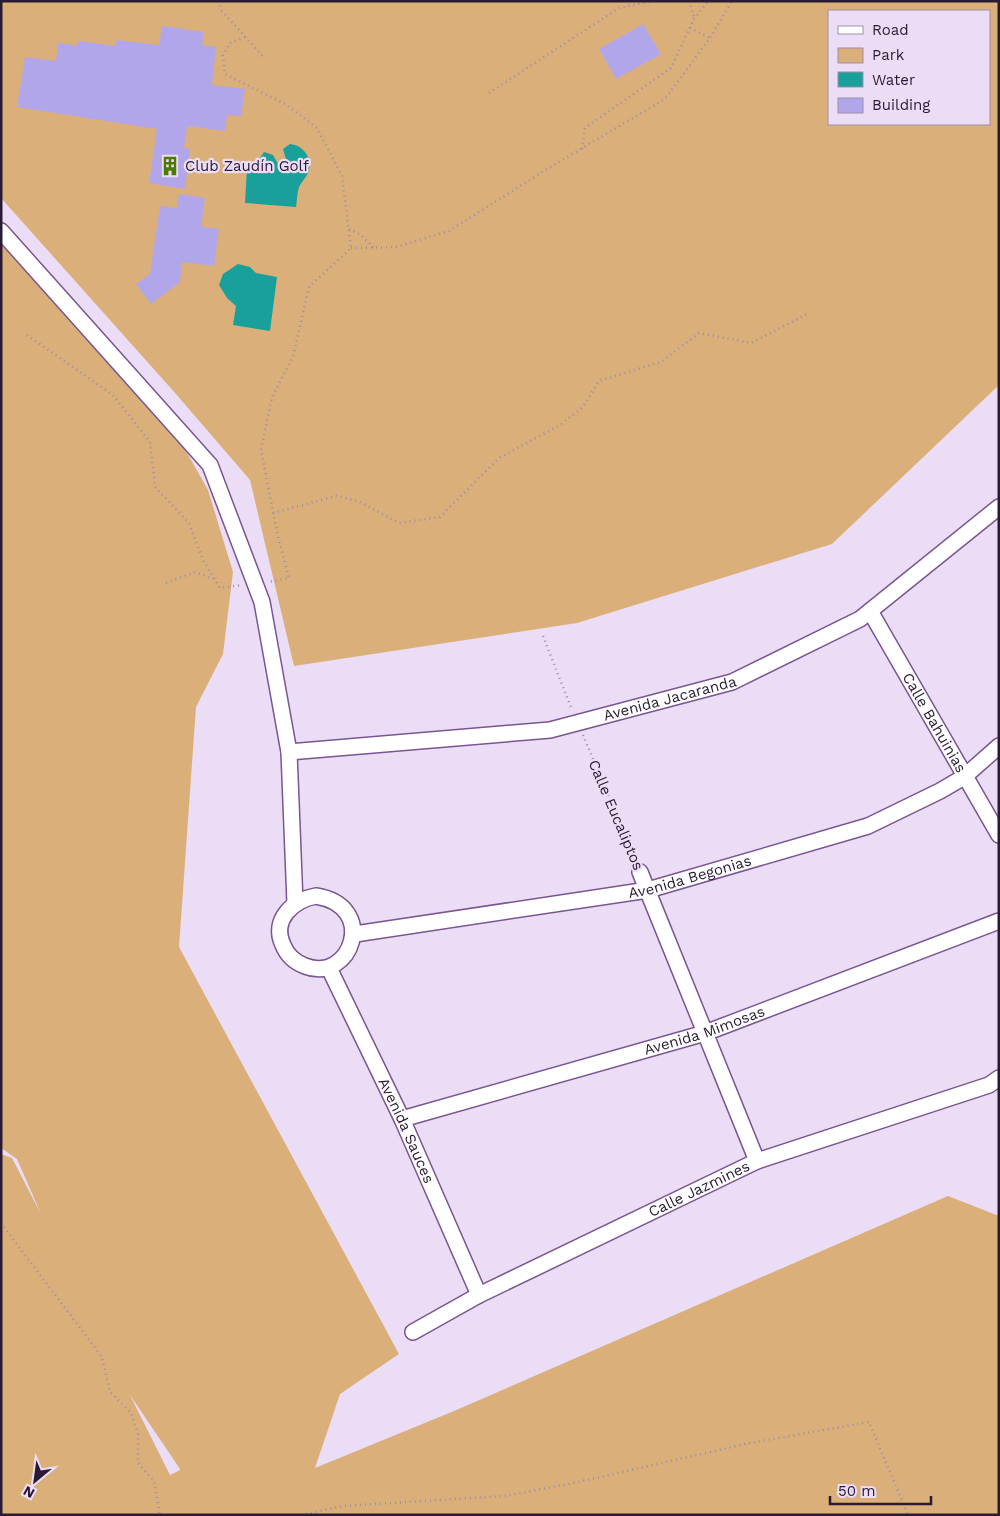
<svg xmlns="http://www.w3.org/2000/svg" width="1000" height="1516" viewBox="0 0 1000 1516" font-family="'Work Sans',sans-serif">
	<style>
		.green { fill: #dbaf79; fill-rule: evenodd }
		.water { fill: #19a09b }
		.building { fill: #b1a6ea }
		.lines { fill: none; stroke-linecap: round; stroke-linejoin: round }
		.minor-casing { stroke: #795690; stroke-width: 18 }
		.path { stroke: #9d8ea7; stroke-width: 2.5; stroke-dasharray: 1 4; stroke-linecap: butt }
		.minor { stroke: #fff; stroke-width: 15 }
		.labels { text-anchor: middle; stroke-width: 4.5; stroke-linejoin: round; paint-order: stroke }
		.poi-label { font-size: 15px; fill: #291b33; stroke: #ecddf7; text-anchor: start }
		.street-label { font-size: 15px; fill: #291b33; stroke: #ecddf7 }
	</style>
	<rect width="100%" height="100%" fill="#ecddf7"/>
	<path class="green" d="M 1,1 L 999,1 L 999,385 L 832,544 L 577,623 L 294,666 L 250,480 L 176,394 L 1,198 ZM 829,11 L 989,11 L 989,124 L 829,124 Z
		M 1,235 L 176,433 L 208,490 L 233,572 L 223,654 L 196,707 L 179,947 L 399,1354 L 340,1394 L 315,1468 L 454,1411 L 948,1196 L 999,1216 L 999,1515 L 1,1515 L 1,1154 L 12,1158 L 41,1214 L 17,1159 L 1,1148 ZM 130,1395 L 180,1469 L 180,1470 L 170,1475 Z"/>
	<path class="water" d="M 290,144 C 304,145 313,159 308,173 C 306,178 301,182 299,187 C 297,193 297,201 296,207 L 245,203 L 247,168 L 252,169 L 264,152 L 273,155 L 278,164 L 282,167 L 287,163 L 283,149 Z
		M 238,264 L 250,267 L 256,273 L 277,277 L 270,331 L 233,325 L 236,306 L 227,298 L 219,285 L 223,274 Z"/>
	<path class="building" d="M 643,24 L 661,54 L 616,79 L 599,49 Z
		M 162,26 L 204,32 L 202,45 L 216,47 L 212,85 L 245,89 L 241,116 L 227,115 L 225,131 L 187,126 L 184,148 L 190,149 L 185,189 L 149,183 L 157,129 L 17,107 L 25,57 L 56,61 L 58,43 L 78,46 L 78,41 L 115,46 L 116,40 L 159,45 Z
		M 179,194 L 205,198 L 201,227 L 219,229 L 214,266 L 182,262 L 180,282 L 151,304 L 136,284 L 150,274 L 160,206 L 177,208 Z"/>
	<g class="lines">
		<defs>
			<g id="minor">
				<path d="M 1,231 L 210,465 L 262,602 L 289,752 L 295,903"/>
				<path id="s1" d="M 870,611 L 999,835"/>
				<path id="s2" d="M 289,752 L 550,730 L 732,682 L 860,619 L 999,507"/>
				<path d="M 640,872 L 757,1161"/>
				<path d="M 316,896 C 379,906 351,984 305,966 C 294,962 287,955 283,945 C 271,920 293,900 316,896 Z"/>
				<path id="s3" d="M 355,934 L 648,890 L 868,826 L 940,791 L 964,777 L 999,746"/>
				<path id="s4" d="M 329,968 L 402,1119 L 479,1295"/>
				<path id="s5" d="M 402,1119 L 705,1033 L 999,921"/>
				<path id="s6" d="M 413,1332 L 479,1295 L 757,1161 L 989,1085 L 999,1078"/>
			</g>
		</defs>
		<use href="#minor" class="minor-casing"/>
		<path class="path" d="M 218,1 L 222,11 L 265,59
			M 691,1 L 690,3 L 694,18
			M 690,28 L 710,38
			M 245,37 L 230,43 L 223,55 L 225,74 L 285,104 L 317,128 L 342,176 L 351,248 L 309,287 L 293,357 L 272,397 L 261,450 L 278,537 L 289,578 L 268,582
			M 489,93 L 619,8 L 653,1
			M 582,149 L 585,128 L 671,68 L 694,19 L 708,1
			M 349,229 L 361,235 L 374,248
			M 351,248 L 396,247 L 449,231 L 552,166 L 665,99 L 710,38 L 732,1
			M 27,335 L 113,395 L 150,442 L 155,487 L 189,523 L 203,560 L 220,588 L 242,585
			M 273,513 L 336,496 L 358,501 L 399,523 L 440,517 L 499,458 L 560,425 L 583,407 L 599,381 L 661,362 L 699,333 L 751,343 L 809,313
			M 166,583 L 195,572 L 213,579
			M 543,636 L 572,710
			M 583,735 L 635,859
			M 1,1223 L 102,1357 L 110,1392 L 131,1413 L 138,1434 L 138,1463 L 154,1481 L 160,1515
			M 301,1515 L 343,1506 L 504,1496 L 569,1484 L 750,1443 L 869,1422 L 908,1515"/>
		<use href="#minor" class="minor"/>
	</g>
	<defs>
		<symbol id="building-bare" viewBox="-9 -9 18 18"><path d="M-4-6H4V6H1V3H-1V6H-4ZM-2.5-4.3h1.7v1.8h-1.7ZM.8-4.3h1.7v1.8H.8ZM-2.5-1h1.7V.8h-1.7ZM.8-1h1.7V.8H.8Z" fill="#4c7b03" stroke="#ecddf7" stroke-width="2.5" paint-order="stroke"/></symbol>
	</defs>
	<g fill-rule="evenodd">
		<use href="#building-bare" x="156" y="152" width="28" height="28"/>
	</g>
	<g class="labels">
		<g class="poi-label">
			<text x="185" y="171">Club Zaudín Golf</text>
		</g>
		<g class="street-label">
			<text dy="5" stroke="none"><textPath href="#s2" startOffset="386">Avenida Jacaranda</textPath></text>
			<text dy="5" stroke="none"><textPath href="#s1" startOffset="129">Calle Bahuinias</textPath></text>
			<text transform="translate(616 815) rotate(67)" y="5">Calle Eucaliptos</text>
			<text dy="5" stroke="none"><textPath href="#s3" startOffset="340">Avenida Begonias</textPath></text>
			<text dy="5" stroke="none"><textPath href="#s5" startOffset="315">Avenida Mimosas</textPath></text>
			<text dy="5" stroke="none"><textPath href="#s4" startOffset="180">Avenida Sauces</textPath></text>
			<text dy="5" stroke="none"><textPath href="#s6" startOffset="320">Calle Jazmines</textPath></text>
		</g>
	</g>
	<rect width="1000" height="1516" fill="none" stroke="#291b33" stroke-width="5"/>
	<rect x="828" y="10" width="162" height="115" fill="#ecddf7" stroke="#9e8fa9"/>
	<rect x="838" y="26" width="25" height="8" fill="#ffffff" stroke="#9e8fa9"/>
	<text x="872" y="35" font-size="15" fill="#291b33">Road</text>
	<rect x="838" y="48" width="25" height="15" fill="#dbaf79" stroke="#9e8fa9"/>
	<text x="872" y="60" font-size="15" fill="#291b33">Park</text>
	<rect x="838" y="72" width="25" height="15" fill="#19a09b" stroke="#9e8fa9"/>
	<text x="872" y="85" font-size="15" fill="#291b33">Water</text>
	<rect x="838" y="98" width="25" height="15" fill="#b1a6ea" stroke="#9e8fa9"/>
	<text x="872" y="110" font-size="15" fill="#291b33">Building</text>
	<g transform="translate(35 1481) rotate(209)" stroke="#ecddf7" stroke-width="4" paint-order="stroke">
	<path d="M0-4L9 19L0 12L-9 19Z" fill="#291b33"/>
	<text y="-8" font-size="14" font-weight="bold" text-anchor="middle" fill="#291b33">N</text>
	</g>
	<path d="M830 1496v8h101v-8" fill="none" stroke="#291b33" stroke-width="2.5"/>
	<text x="838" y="1496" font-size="15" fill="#291b33" stroke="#ecddf7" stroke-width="4" paint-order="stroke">50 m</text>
</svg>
